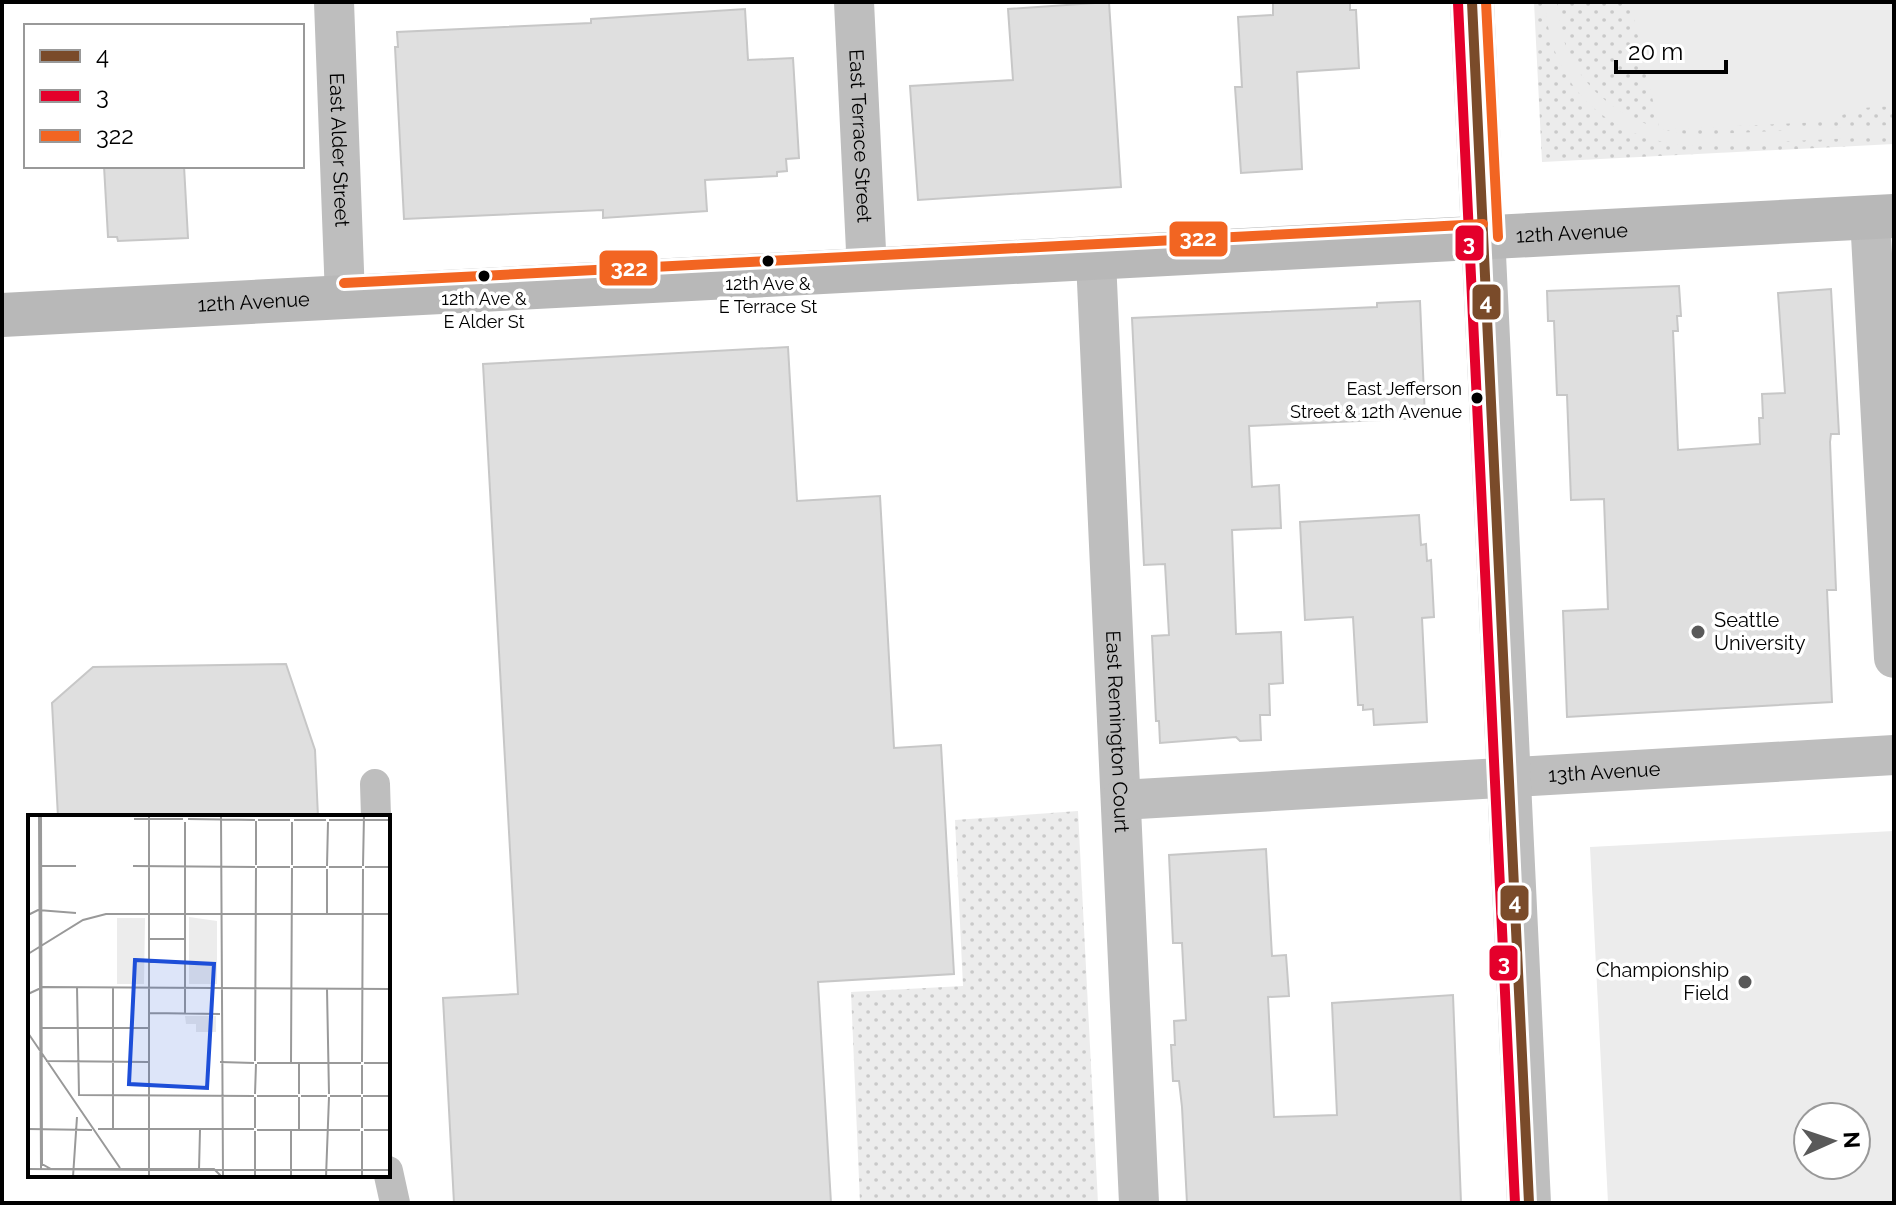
<svg xmlns="http://www.w3.org/2000/svg" width="1896" height="1205" viewBox="0 0 1896 1205" font-family="Raleway,sans-serif">
	<style>
		.park { fill: url(#park-dots) }
		.pitch { fill: #ececec; fill-rule: evenodd }
		.building { fill: #dfdfdf; stroke: #c7c7c7; stroke-width: 2 }
		.lines { fill: none; stroke-linecap: round; stroke-linejoin: round }
		.pedestrian { stroke: #bebebe; stroke-width: 30 }
		.minor { stroke: #bebebe; stroke-width: 40 }
		.tertiary { stroke: #bebebe; stroke-width: 44 }
		.secondary { stroke: #b8b8b8; stroke-width: 44 }
		.bus-1-casing { stroke: #fff; stroke-width: 16 }
		.bus-2-casing { stroke: #fff; stroke-width: 16 }
		.bus-3-casing { stroke: #fff; stroke-width: 16 }
		.bus-1 { stroke: #7a4b2a; stroke-width: 10 }
		.bus-2 { stroke: #e4002b; stroke-width: 10 }
		.bus-3 { stroke: #f26522; stroke-width: 10 }
		.bus-dot { fill: #000; stroke: #fff; stroke-width: 3 }
		.poi-dot { fill: #595959; stroke: #fff; stroke-width: 3 }
		.labels { text-anchor: middle; stroke-width: 7; stroke-linejoin: round; paint-order: stroke }
		.bus-label { font-size: 18px; fill: #000; stroke: #fff }
		.street-label { font-size: 20px; fill: #000; stroke: #fff }
		.poi-label { font-size: 20px; fill: #000; stroke: #fff; text-anchor: start }
		.inset-road { fill: none; stroke: #999; stroke-width: 2 }
		.view { fill: #1d4ed8; fill-opacity: 0.15; stroke: #1d4ed8; stroke-width: 4 }
		.inset-edge { fill: none; stroke: #000; stroke-width: 4 }
		.line-badge { stroke: #fff; stroke-width: 3 }
		.badge-label { font-size: 22px; text-anchor: middle; font-weight: bold; fill: #fff }
	</style>
	<defs>
		<pattern id="park-dots" width="8" height="8" patternUnits="userSpaceOnUse" patternTransform="scale(2)"><rect width="8" height="8" fill="#ececec"/><path d="M2 2h.1M6 6h.1" fill="none" stroke="#c9c9c9" stroke-width="1.8" stroke-linecap="round"/></pattern>
	</defs>
	<rect width="100%" height="100%" fill="#fff"/>
	<path class="park" d="M 1534,2 L 1894,2 L 1894,144 L 1542,162 Z
		M 1078,811 L 1098,1203 L 860,1203 L 851,992 L 963,986 L 955,820 Z"/>
	<path class="pitch" d="M 1545,2 L 1557,2 C 1561,81 1621,128 1695,135 L 1894,125 L 1894,136 L 1695,146 C 1611,142 1550,89 1545,2 Z
		M 1630,2 L 1894,2 L 1894,106 L 1862,108 L 1822,122 L 1671,129 L 1659,127 Z
		M 1894,831 L 1894,1203 L 1608,1203 L 1590,847 ZM 1808,1117 L 1856,1117 L 1856,1165 L 1808,1165 Z"/>
	<path class="building" d="M 1109,2 L 1121,187 L 918,200 L 910,86 L 1013,80 L 1008,9 Z
		M 1273,2 L 1350,2 L 1350,10 L 1356,10 L 1359,68 L 1297,72 L 1302,169 L 1241,173 L 1235,87 L 1242,87 L 1238,17 L 1273,15 Z
		M 745,9 L 748,60 L 793,58 L 799,158 L 786,159 L 787,171 L 777,172 L 777,176 L 705,180 L 707,211 L 603,218 L 603,210 L 404,219 L 395,47 L 398,47 L 397,32 L 591,23 L 591,19 Z
		M 104,166 L 184,166 L 188,238 L 118,241 L 117,237 L 108,237 Z
		M 1679,286 L 1681,316 L 1677,316 L 1678,331 L 1673,331 L 1678,450 L 1760,444 L 1759,418 L 1763,418 L 1762,394 L 1785,393 L 1778,293 L 1831,289 L 1839,434 L 1831,434 L 1830,442 L 1836,590 L 1827,590 L 1832,702 L 1567,717 L 1563,611 L 1608,609 L 1604,499 L 1571,500 L 1567,395 L 1557,395 L 1554,321 L 1548,321 L 1547,291 Z
		M 1420,301 L 1425,418 L 1249,426 L 1252,487 L 1279,485 L 1281,528 L 1232,530 L 1236,634 L 1281,632 L 1283,683 L 1269,684 L 1270,715 L 1260,715 L 1261,740 L 1240,741 L 1236,737 L 1160,743 L 1159,721 L 1156,721 L 1152,636 L 1169,635 L 1165,564 L 1144,565 L 1132,318 L 1377,307 L 1377,303 Z
		M 788,347 L 797,501 L 880,496 L 894,748 L 941,745 L 954,974 L 818,982 L 831,1203 L 454,1203 L 443,998 L 518,994 L 483,364 Z
		M 1419,515 L 1421,545 L 1426,544 L 1427,561 L 1431,560 L 1434,617 L 1422,618 L 1427,722 L 1374,725 L 1373,709 L 1363,710 L 1363,705 L 1358,705 L 1353,617 L 1305,620 L 1300,522 Z
		M 286,664 L 315,750 L 318,817 L 58,817 L 52,703 L 93,667 Z
		M 1266,849 L 1272,956 L 1286,955 L 1289,996 L 1268,997 L 1274,1117 L 1337,1115 L 1332,1003 L 1453,995 L 1461,1203 L 1187,1203 L 1182,1107 L 1179,1081 L 1173,1081 L 1171,1045 L 1175,1045 L 1174,1021 L 1186,1020 L 1182,943 L 1173,943 L 1169,855 Z"/>
	<g class="lines">
		<path class="pedestrian" d="M 375,784 L 376,817
			M 388,1171 L 395,1203"/>
		<g class="minor">
			<path id="s1" d="M 334,2 L 345,297"/>
			<path id="s2" d="M 854,2 L 867,271"/>
			<path d="M 1870,217 L 1894,658"/>
			<path id="s3" d="M 1096,260 L 1139,1203"/>
			<path id="s4" d="M 1121,800 L 1894,755"/>
		</g>
		<path class="tertiary" d="M 1472,2 L 1529,1203"/>
		<path class="secondary" id="s5" d="M 2,315 L 1894,216"/>
		<defs>
			<path id="bus-1" d="M 1472,2 L 1529,1203"/>
			<path id="bus-2" d="M 1458,3 L 1515,1203"/>
			<path id="bus-3" d="M 1486,2 L 1498,237
				M 344,283 L 1483,224"/>
		</defs>
		<use href="#bus-1" class="bus-1-casing"/>
		<use href="#bus-2" class="bus-2-casing"/>
		<use href="#bus-3" class="bus-3-casing"/>
		<use href="#bus-1" class="bus-1"/>
		<use href="#bus-2" class="bus-2"/>
		<use href="#bus-3" class="bus-3"/>
	</g>
	<g class="bus-dot">
		<circle cx="768" cy="261" r="7"/>
		<circle cx="484" cy="276" r="7"/>
		<circle cx="1477" cy="398" r="7"/>
	</g>
	<g class="poi-dot">
		<circle cx="1698" cy="632" r="8"/>
		<circle cx="1745" cy="982" r="8"/>
	</g>
	<g class="labels">
		<g class="bus-label">
			<text x="768" y="290">12th Ave &amp;<tspan x="768" dy="23">E Terrace St</tspan></text>
			<text x="484" y="305">12th Ave &amp;<tspan x="484" dy="23">E Alder St</tspan></text>
			<text x="1462" y="395" text-anchor="end">East Jefferson<tspan x="1462" dy="23">Street &amp; 12th Avenue</tspan></text>
		</g>
		<g class="street-label">
			<text dy="7" stroke="none"><textPath href="#s2" startOffset="134">East Terrace Street</textPath></text>
			<text dy="7" stroke="none"><textPath href="#s1" startOffset="148">East Alder Street</textPath></text>
			<text dy="7" stroke="none"><textPath href="#s5" startOffset="1572">12th Avenue</textPath></text>
			<text dy="7" stroke="none"><textPath href="#s5" startOffset="252">12th Avenue</textPath></text>
			<text dy="7" stroke="none"><textPath href="#s3" startOffset="472">East Remington Court</textPath></text>
			<text dy="7" stroke="none"><textPath href="#s4" startOffset="484">13th Avenue</textPath></text>
		</g>
		<g class="poi-label">
			<text x="1714" y="627">Seattle<tspan x="1714" dy="23">University</tspan></text>
			<text x="1729" y="977" text-anchor="end">Championship<tspan x="1729" dy="23">Field</tspan></text>
		</g>
	</g>
	<g transform="translate(28 815)">
		<rect width="362" height="362" fill="#fff"/>
		<path d="M 161,102 L 189,106 L 189,169 L 161,169 ZM 89,103 L 117,103 L 116,169 L 89,169 ZM 157,201 L 188,201 L 188,217 L 168,217 L 168,209 L 158,209 Z" fill="#ececec"/>
		<path d="M 104,103 L 116,112 L 116,160 L 110,167 L 96,168 L 89,162 L 89,115 L 94,106 ZM 161,125 L 186,125 L 186,168 L 161,168 Z" fill="#ececec"/>
		<path class="inset-road" d="M 11,0 L 13,354M 13,0 L 14,349 L 23,354 L 186,354 L 194,362M 193,0 L 195,362M 106,4 L 155,4M 160,4 L 227,5M 230,5 L 262,5M 266,5 L 298,5M 301,5 L 362,5M 228,50 L 228,6M 264,50 L 264,7M 12,51 L 48,51M 105,51 L 227,52M 299,51 L 300,7M 335,51 L 336,0M 229,52 L 262,52M 265,52 L 298,52M 301,52 L 334,52M 337,52 L 362,52M 299,54 L 299,98M 0,100 L 10,95 L 48,98M 121,124 L 157,124M 0,139 L 55,105 L 78,99 L 362,99M 122,147 L 157,147M 49,172 L 51,280 L 226,281M 85,173 L 85,314M 299,174 L 301,279M 0,179 L 15,172 L 362,174M 121,198 L 192,199M 157,198 L 157,7M 12,213 L 120,213M 0,218 L 92,353M 18,246 L 120,247M 227,246 L 228,53M 192,247 L 226,248M 334,247 L 335,54M 229,248 L 333,248M 263,248 L 264,53M 336,248 L 362,248M 227,279 L 228,249M 271,279 L 271,248M 334,279 L 334,250M 229,281 L 270,281M 273,281 L 299,281M 302,281 L 333,281M 335,281 L 362,281M 271,282 L 271,314M 227,313 L 227,282M 334,313 L 334,282M 0,314 L 64,315M 70,314 L 226,314M 229,315 L 332,315M 336,315 L 362,315M 227,316 L 227,362M 0,354 L 121,355M 121,355 L 362,355M 171,355 L 172,315M 45,362 L 49,302M 121,362 L 121,0M 263,362 L 263,314M 298,362 L 301,282M 334,362 L 334,316"/>
		<path class="view" d="M 107,145 L 186,149 L 179,273 L 101,269 Z"/>
		<rect width="362" height="362" class="inset-edge"/>
	</g>
	<g class="line-badge">
		<rect x="1168" y="220" width="61" height="38" rx="8" fill="#f26522"/>
		<rect x="1454" y="224" width="31" height="38" rx="8" fill="#e4002b"/>
		<rect x="598" y="249" width="61" height="38" rx="8" fill="#f26522"/>
		<rect x="1471" y="283" width="31" height="38" rx="8" fill="#7a4b2a"/>
		<rect x="1499" y="884" width="31" height="38" rx="8" fill="#7a4b2a"/>
		<rect x="1488" y="944" width="31" height="38" rx="8" fill="#e4002b"/>
	</g>
	<g class="badge-label">
		<text x="1198" y="246">322</text>
		<text x="1469" y="251">3</text>
		<text x="629" y="276">322</text>
		<text x="1486" y="310">4</text>
		<text x="1515" y="910">4</text>
		<text x="1504" y="971">3</text>
	</g>
	<rect width="1896" height="1205" fill="none" stroke="#000000" stroke-width="8"/>
	<rect x="24" y="24" width="280" height="144" fill="#ffffff" stroke="#999999" stroke-width="2"/>
	<rect x="40" y="50" width="40" height="12" fill="#7a4b2a" stroke="#999999" stroke-width="2"/>
	<text x="96" y="64" font-size="24" fill="#000000">4</text>
	<rect x="40" y="90" width="40" height="12" fill="#e4002b" stroke="#999999" stroke-width="2"/>
	<text x="96" y="104" font-size="24" fill="#000000">3</text>
	<rect x="40" y="130" width="40" height="12" fill="#f26522" stroke="#999999" stroke-width="2"/>
	<text x="96" y="144" font-size="24" fill="#000000">322</text>
	<g transform="translate(1832 1141) rotate(87)"><circle r="38" fill="#ffffff" stroke="#999999" stroke-width="2"/>
	<path d="M0-6L14 30L0 20L-14 30Z" fill="#595959"/>
	<text y="-12" font-size="22" font-weight="bold" text-anchor="middle" fill="#000000">N</text>
	</g>
	<path d="M1616 60v12h110v-12" fill="none" stroke="#000000" stroke-width="4"/>
	<text x="1628" y="60" font-size="24" fill="#000000" stroke="#ffffff" stroke-width="6" paint-order="stroke">20 m</text>
</svg>
